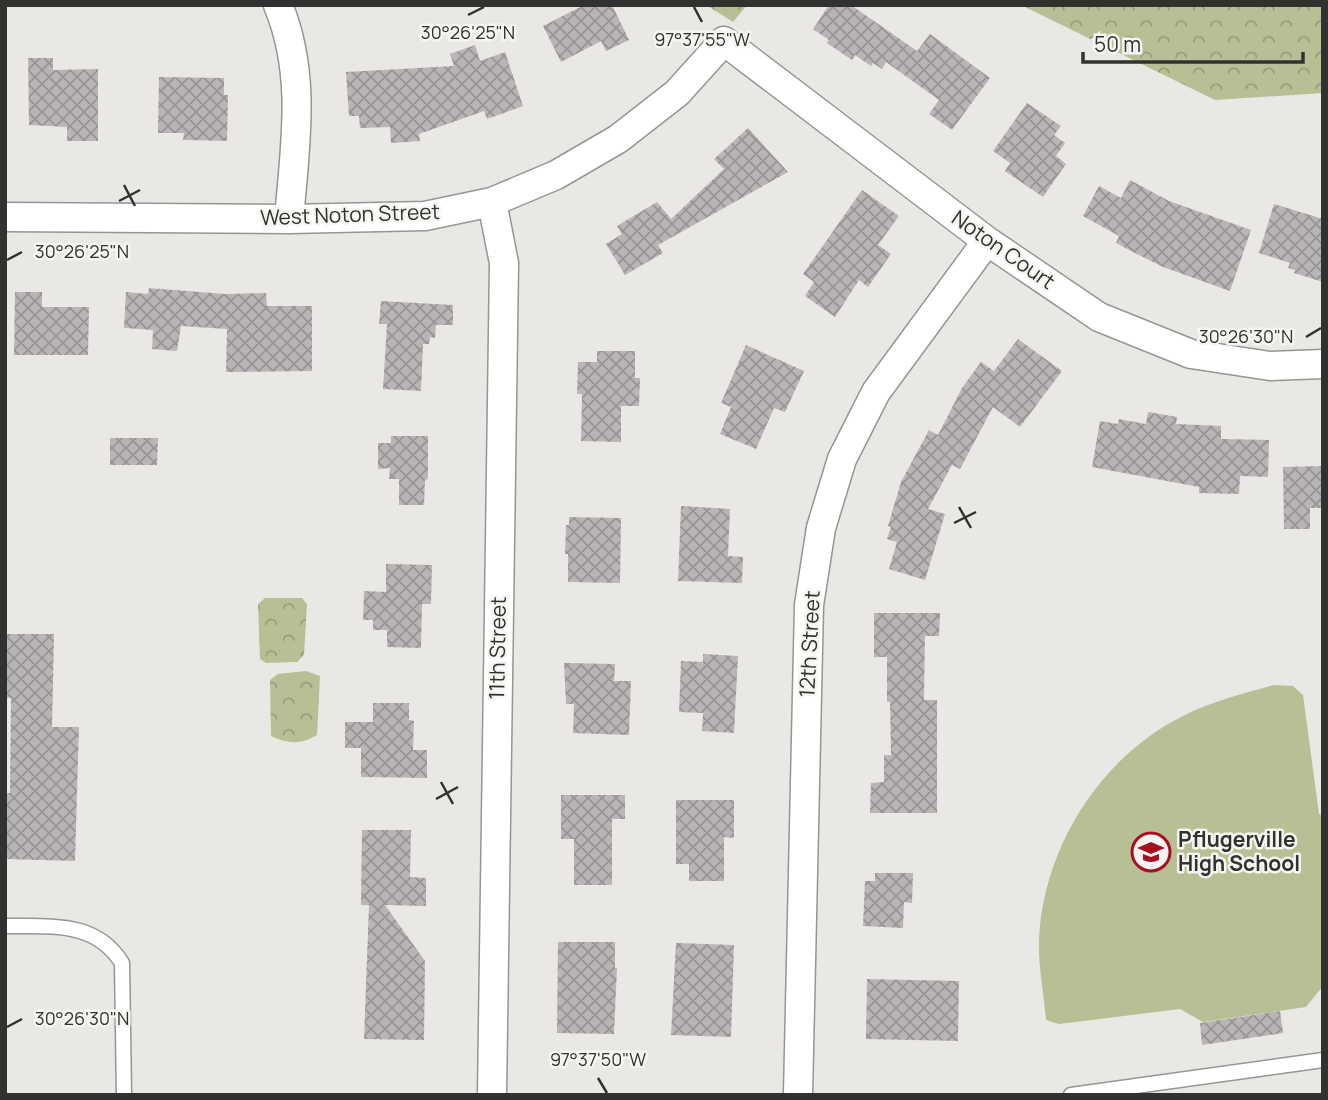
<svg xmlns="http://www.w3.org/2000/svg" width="1328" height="1100" viewBox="0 0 1328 1100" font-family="Manrope,sans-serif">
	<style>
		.grass { fill: #b7c094 }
		.park { fill: url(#park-crowns) }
		.building { fill: url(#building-cross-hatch) }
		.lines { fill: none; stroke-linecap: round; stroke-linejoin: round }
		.lane-casing { stroke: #979592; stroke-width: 17 }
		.street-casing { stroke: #979592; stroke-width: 31 }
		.lane { stroke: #fff; stroke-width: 14 }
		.street { stroke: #fff; stroke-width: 28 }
		.ticks { fill: none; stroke: #31312f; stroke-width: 2.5 }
		.labels { text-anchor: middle; stroke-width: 5; stroke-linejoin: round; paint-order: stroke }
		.street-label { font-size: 21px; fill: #31312f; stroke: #f7f5f2 }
		.poi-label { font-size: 21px; font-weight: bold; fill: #31312f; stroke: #f7f5f2; text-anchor: start }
		.ticks-label { font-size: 18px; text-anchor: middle; fill: #31312f; stroke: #f7f5f2; stroke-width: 5; stroke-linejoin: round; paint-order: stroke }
	</style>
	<defs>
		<pattern id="park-crowns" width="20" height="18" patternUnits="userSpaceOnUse" patternTransform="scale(1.75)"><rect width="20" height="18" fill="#b7c094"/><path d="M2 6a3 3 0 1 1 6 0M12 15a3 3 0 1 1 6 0" fill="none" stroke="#959d79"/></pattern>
		<pattern id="building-cross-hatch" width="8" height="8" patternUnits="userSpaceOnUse" patternTransform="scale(1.75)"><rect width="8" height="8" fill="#b9b5b7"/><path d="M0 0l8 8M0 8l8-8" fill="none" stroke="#979495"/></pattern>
	</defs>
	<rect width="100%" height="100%" fill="#eae8e5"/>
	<path class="grass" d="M 1274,685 L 1293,686 L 1303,695 L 1319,814 L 1323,817 L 1323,986 L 1306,1007 L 1203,1022 L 1180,1009 L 1059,1024 L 1046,1020 C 1044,994 1038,966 1039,940 C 1043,848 1100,757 1183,716 C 1212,701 1243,694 1274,685 Z"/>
	<path class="park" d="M 706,5 L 747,5 L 733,22 Z
		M 1021,5 L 1323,5 L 1323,93 L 1215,100 Z
		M 265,598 L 302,598 L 307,604 L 304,655 L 297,662 L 266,663 L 260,659 L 258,604 Z
		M 306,671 L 320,676 L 317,735 C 300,745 289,744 271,736 L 270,680 L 278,674 Z"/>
	<path class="building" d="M 584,5 L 612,5 L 629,40 L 606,51 L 601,41 L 561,62 L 543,26 Z
		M 829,5 L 851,5 L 917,51 L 930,34 L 990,78 L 952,130 L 929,114 L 939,100 L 886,62 L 882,69 L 873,63 L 871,66 L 855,55 L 852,60 L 827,43 L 829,40 L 813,29 Z
		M 475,45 L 480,61 L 505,52 L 523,106 L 487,119 L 484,111 L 419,134 L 420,141 L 391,143 L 390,127 L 360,128 L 359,116 L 349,116 L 346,72 L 454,66 L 450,54 Z
		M 28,58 L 53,58 L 53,70 L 98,69 L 98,141 L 67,141 L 67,127 L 29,125 Z
		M 159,77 L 224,78 L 224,95 L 228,95 L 227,141 L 183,140 L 184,133 L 158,133 Z
		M 1027,103 L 1061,126 L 1054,135 L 1065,143 L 1056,156 L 1066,164 L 1043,197 L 1005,171 L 1010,163 L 993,151 Z
		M 748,128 L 788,172 L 658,245 L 663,253 L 625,275 L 606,244 L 622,234 L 617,226 L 657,202 L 671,219 L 724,169 L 714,159 Z
		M 1130,180 L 1169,201 L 1251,230 L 1230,291 L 1163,267 L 1135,253 L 1116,243 L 1119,236 L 1083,216 L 1099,186 L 1121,198 Z
		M 862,190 L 899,216 L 878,245 L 891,254 L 868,287 L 859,280 L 835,317 L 805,296 L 814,282 L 803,274 Z
		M 1274,204 L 1323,219 L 1323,282 L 1294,273 L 1295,270 L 1288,268 L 1290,263 L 1259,253 Z
		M 149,288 L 225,294 L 266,293 L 267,306 L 312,306 L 312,371 L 226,372 L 227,329 L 181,326 L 177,351 L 152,349 L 153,330 L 124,328 L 126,292 L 148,294 Z
		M 15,292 L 42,292 L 42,307 L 89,307 L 88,355 L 14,355 Z
		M 381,301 L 453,305 L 453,325 L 436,325 L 435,338 L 430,337 L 429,344 L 423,344 L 421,391 L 383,389 L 387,324 L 379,324 Z
		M 1018,339 L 1062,371 L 1020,427 L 993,407 L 960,469 L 952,465 L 928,509 L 945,514 L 925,580 L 889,569 L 897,542 L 887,539 L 891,527 L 888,526 L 901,482 L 929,430 L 938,435 L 962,388 L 981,362 L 994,371 Z
		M 746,345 L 804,371 L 785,412 L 774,408 L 756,449 L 720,434 L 731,407 L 721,403 Z
		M 597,351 L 635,351 L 635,378 L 640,378 L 639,406 L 621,406 L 621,442 L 581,441 L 582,394 L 577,394 L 578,362 L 597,362 Z
		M 1148,412 L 1177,417 L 1176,424 L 1221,426 L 1221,439 L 1269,440 L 1268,477 L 1240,476 L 1239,494 L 1199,493 L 1199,487 L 1092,467 L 1100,421 L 1118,424 L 1119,419 L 1146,424 Z
		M 391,436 L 428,436 L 428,479 L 425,480 L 424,505 L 399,505 L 399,479 L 389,479 L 390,468 L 378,469 L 378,443 L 391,443 Z
		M 110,438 L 158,438 L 157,465 L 110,465 Z
		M 1323,466 L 1323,508 L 1310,508 L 1310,529 L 1284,529 L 1283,467 Z
		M 681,506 L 730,509 L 728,556 L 743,557 L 742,583 L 678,581 Z
		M 569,517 L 621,518 L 620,583 L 568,582 L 568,554 L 565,554 L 566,525 L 569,525 Z
		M 386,564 L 432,565 L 431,604 L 422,604 L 421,648 L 387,647 L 387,630 L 373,630 L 373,620 L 363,620 L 364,591 L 386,592 Z
		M 874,613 L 940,613 L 939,636 L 925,636 L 924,700 L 937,700 L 937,813 L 870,813 L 871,783 L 884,782 L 884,755 L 891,755 L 890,702 L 887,702 L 887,657 L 874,657 Z
		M 5,634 L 54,634 L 52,727 L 79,727 L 75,861 L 5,859 L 5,793 L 10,793 L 11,698 L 5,698 Z
		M 703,654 L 738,656 L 734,733 L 702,731 L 703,713 L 679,712 L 681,661 L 703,662 Z
		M 564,663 L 615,664 L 614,681 L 631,681 L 629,735 L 573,733 L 574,704 L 566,704 Z
		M 373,703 L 409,703 L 409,720 L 414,721 L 413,750 L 427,750 L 427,778 L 361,777 L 361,748 L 345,748 L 345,722 L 373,722 Z
		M 561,795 L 625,795 L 625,819 L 612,819 L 612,885 L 574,885 L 574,839 L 561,839 Z
		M 676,800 L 734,800 L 734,838 L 724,837 L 724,881 L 689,881 L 689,864 L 676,864 Z
		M 362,830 L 411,830 L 410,877 L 426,878 L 426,906 L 385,905 L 425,961 L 424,1040 L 364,1039 L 369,905 L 361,905 Z
		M 875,873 L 913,873 L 912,903 L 904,902 L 903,928 L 863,926 L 865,881 L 875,881 Z
		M 558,942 L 615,942 L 615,968 L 617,968 L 614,1034 L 557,1033 Z
		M 676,943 L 734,945 L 731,1037 L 671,1035 Z
		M 867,979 L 959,981 L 958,1041 L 866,1039 Z
		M 1280,1011 L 1283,1033 L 1202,1045 L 1200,1023 Z"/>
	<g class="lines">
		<defs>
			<path id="lane" d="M 5,926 C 50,927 95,920 122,963 L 124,1095
				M 1071,1095 L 1323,1060"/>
			<path id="street" d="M 278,5 C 307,74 295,146 289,219
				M 5,217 L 289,219 L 425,216 L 492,202 L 556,175 L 618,139 L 677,93 L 724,41 L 987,241 L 1099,317 L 1191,354 L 1270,366 L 1323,364
				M 492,1095 L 504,263 L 492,202
				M 798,1095 L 809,605 L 821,528 L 842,459 L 876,392 L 987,241"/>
		</defs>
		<use href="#lane" class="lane-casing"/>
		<use href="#street" class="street-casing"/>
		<use href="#lane" class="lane"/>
		<use href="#street" class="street"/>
	</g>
	<path class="ticks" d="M 694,7 L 702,22M 468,15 L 484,7M 124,185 L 135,206M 119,201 L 140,190M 7,260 L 22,252M 1306,337 L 1321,328M 959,507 L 971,528M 954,523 L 976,512M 441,782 L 453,804M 436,799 L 458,787M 7,1027 L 22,1019M 598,1078 L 607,1093"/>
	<defs>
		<symbol id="school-ring" viewBox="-11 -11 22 22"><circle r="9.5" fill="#f7f5f2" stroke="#a71022" stroke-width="1.5"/><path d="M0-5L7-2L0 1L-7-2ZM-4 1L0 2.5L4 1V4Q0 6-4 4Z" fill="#a71022"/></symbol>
	</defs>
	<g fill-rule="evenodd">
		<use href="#school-ring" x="1129" y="830" width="44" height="44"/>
	</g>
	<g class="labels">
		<g class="street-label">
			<text transform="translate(350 215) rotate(-2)" y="7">West Noton Street</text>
			<text transform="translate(1003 250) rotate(35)" y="7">Noton Court</text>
			<text transform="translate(810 644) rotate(-87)" y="7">12th Street</text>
			<text transform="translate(498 648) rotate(-89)" y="7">11th Street</text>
		</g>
		<g class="poi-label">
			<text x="1178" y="847">Pflugerville<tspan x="1178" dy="24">High School</tspan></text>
		</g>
	</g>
	<g class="ticks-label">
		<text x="468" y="39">30°26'25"N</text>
		<text x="702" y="46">97°37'55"W</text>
		<text x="82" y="258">30°26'25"N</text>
		<text x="1246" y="343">30°26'30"N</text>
		<text x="82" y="1025">30°26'30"N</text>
		<text x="598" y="1066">97°37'50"W</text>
	</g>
	<rect width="1328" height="1100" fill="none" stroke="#31312f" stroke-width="14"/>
	<path d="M1083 52v10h220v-10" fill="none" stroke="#31312f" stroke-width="3.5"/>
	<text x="1094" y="52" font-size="21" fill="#31312f" stroke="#f7f5f2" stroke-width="5" paint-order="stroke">50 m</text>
</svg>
